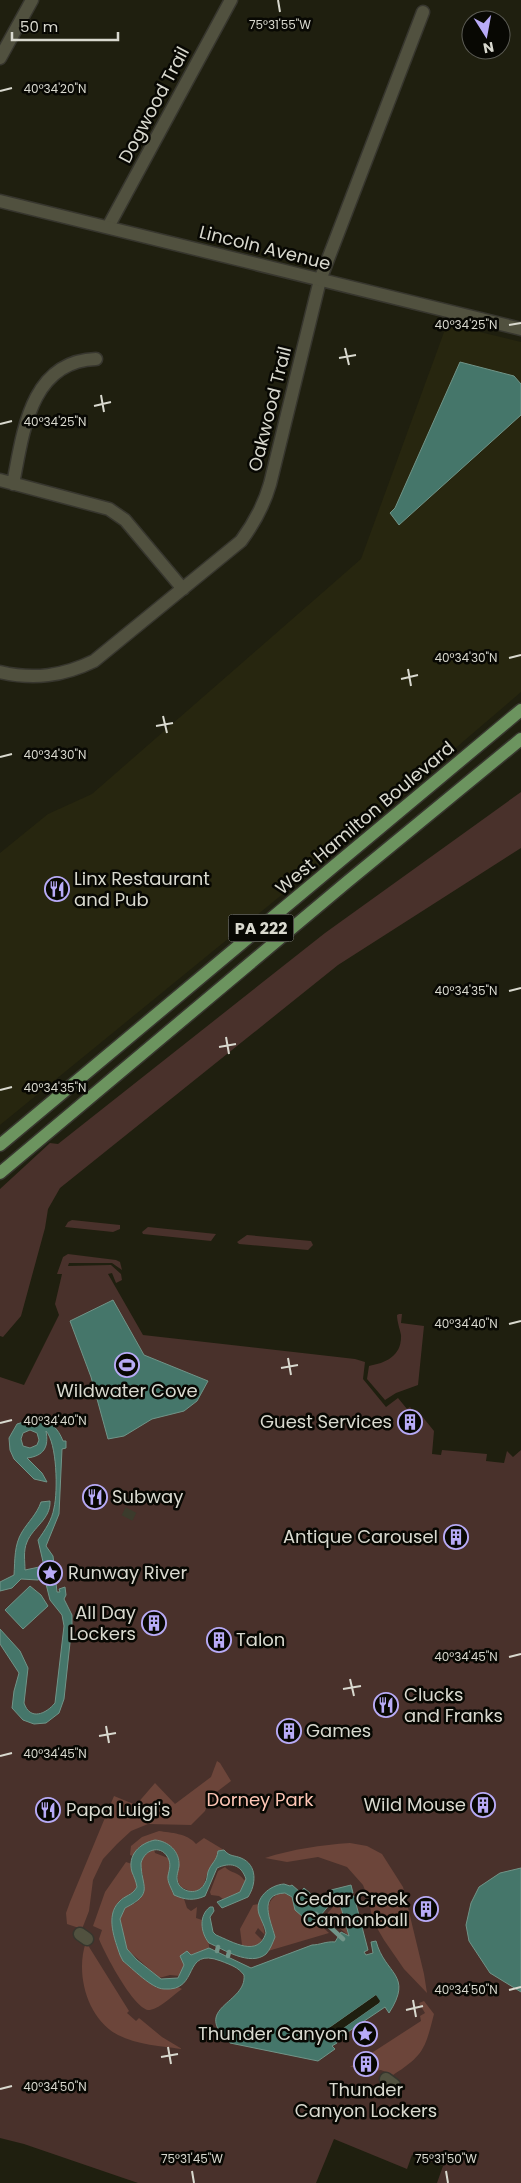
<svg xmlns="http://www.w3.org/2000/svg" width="521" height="2183" viewBox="0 0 521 2183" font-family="Poppins,sans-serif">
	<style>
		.built { fill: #27260f }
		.green { fill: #49312b }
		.forest { fill: #6c453a }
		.water { fill: #45766a; stroke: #719488; fill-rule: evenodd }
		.pier { fill: #1f1f0f }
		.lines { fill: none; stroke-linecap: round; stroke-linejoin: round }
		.stream { stroke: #719488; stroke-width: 4.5 }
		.pedestrian-tunnel { stroke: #3b3b2c; stroke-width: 12; stroke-dasharray: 12 6; stroke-linecap: butt }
		.pedestrian-casing { stroke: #37362e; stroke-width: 15 }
		.minor-casing { stroke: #37362e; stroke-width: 15 }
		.tertiary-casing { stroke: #37362e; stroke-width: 15 }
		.primary-casing { stroke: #37362e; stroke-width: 15 }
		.pedestrian { stroke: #51513f; stroke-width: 12 }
		.minor { stroke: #51513f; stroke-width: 12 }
		.tertiary { stroke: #51513f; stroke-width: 12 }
		.primary { stroke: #6c945f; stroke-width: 12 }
		.ticks { fill: none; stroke: #d9d9cf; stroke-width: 2 }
		.labels { text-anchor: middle; stroke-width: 5; stroke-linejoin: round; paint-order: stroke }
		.shield { fill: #080803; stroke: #9a9a92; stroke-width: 1 }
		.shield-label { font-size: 16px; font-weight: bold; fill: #d9d9cf }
		.street-label { font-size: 18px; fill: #d9d9cf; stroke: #080803 }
		.poi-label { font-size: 18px; fill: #d9d9cf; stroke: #080803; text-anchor: start }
		.park-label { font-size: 18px; fill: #fec5b5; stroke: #080803 }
		.ticks-label { font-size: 12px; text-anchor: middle; fill: #d9d9cf; stroke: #080803; stroke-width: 5; stroke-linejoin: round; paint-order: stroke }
	</style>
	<rect width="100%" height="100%" fill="#1f1f0f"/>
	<path class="built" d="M 447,324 L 521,342 L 521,692 L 333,853 L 0,1125 L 0,853 L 48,814 L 92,794 L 361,559 Z"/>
	<path class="green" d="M 521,792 L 521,848 L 338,965 L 60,1188 L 48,1209 L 45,1228 L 21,1316 L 3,1337 L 0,1336 L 0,1189 L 50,1143 L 58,1144 L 325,933 Z
		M 72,1220 L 120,1225 L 120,1229 L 113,1232 L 65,1227 L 68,1222 Z
		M 148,1227 L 216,1234 L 211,1241 L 143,1234 L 142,1232 Z
		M 247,1235 L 311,1241 L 313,1245 L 308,1250 L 239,1244 L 237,1242 Z
		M 68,1254 L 116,1260 L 120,1262 L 122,1270 L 112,1263 L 69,1263 L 68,1266 L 111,1265 L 121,1274 L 122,1280 L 116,1283 L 112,1273 L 108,1274 L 143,1335 L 355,1359 L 365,1362 L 363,1379 L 386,1407 L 398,1398 L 407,1409 L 410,1407 L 414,1412 L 417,1410 L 434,1431 L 432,1454 L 441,1455 L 442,1450 L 487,1454 L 486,1461 L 504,1463 L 507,1451 L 513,1457 L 521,1450 L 521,2183 L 437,2183 L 443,2166 L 412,2155 L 407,2169 L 334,2139 L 316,2183 L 138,2183 L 24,2144 L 0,2138 L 0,1377 L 24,1385 L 59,1315 L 55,1304 L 62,1274 L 57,1274 L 63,1257 Z
		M 399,1314 L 402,1314 L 401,1323 L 424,1326 L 418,1385 L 396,1393 L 385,1400 L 367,1379 L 369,1366 C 386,1363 402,1356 401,1335 C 400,1329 397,1322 397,1315 Z"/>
	<path class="forest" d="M 217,1761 L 220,1763 L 231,1781 L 210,1797 L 205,1811 L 191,1825 L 148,1824 L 131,1831 L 117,1844 L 103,1859 L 93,1880 L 89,1911 L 82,1929 L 67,1924 L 66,1913 L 70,1902 L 114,1796 L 136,1805 L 155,1783 L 175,1804 L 211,1777 Z
		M 159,1831 C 171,1833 187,1833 196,1844 L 204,1838 L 224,1850 L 218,1852 C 217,1860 213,1863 209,1870 C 203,1881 207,1890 192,1892 L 181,1887 C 174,1877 180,1868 178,1857 L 155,1840 L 140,1846 L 133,1856 L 130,1855 L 131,1846 L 142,1837 Z
		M 350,1843 L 367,1846 L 382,1854 L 403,1887 L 424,1974 L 427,1993 L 404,1969 L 384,1940 L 373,1921 L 368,1898 L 363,1885 L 347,1867 L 318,1857 L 287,1862 L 265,1858 C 293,1849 321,1845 350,1843 Z
		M 154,1849 L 155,1853 L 168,1858 L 170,1863 L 169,1883 L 181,1898 L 184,1899 L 187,1908 L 191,1911 L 197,1907 L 196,1918 L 202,1920 C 202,1930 210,1939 209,1948 L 191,1955 L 180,1976 L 170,1975 L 159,1978 L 127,1949 L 120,1919 L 125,1908 L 137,1902 L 143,1875 L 140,1867 L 142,1857 Z
		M 126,1862 L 132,1864 L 137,1887 C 132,1896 125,1895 119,1902 C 105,1916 115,1940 120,1955 L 123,1961 L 157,1988 L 178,1987 L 182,1989 C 173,1995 161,2008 150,2010 C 135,2012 104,1952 99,1939 L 102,1930 L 93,1926 L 105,1892 Z
		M 225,1867 C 230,1873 239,1872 244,1880 L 246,1879 L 240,1892 L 223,1899 L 219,1896 L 211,1895 L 210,1892 L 218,1871 Z
		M 279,1893 C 294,1892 303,1912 311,1923 L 314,1919 L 329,1933 L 268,1951 L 275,1936 C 270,1920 261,1904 279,1893 Z
		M 339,1900 L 349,1936 L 325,1916 Z
		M 259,1904 L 265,1935 L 258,1928 L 255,1933 L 263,1941 C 256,1947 250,1949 242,1945 L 240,1929 L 253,1905 Z
		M 86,1942 L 129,2011 L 127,2013 L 136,2021 L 139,2018 L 162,2037 L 182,2049 C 162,2046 137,2045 118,2035 C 87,2019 75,1973 86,1942 Z
		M 424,2001 L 434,2014 C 425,2049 424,2055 393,2075 L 381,2070 L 368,2072 L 368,2069 L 374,2068 L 373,2062 L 359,2063 L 358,2067 L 350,2067 L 421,2021 L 420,2016 L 425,2013 L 419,2003 Z"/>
	<path class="water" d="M 460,362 L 514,376 L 521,384 L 521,415 L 399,525 L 390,513 L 395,508 Z
		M 113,1300 L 144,1355 L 208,1381 L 197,1401 L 184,1411 L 152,1419 L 124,1436 L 108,1439 L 91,1377 L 70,1321 Z
		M 37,1418 C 51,1422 58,1428 63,1441 L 66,1441 L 66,1448 L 62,1449 L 59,1514 L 46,1546 L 53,1556 L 57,1592 L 60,1592 L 59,1589 L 65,1587 L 66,1595 L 64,1599 L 72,1615 L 72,1624 L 64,1699 L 59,1713 L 46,1723 L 34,1724 L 23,1720 L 12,1708 L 14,1691 L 19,1673 L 0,1644 L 0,1629 L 20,1651 L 28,1668 L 24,1703 C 30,1721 46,1714 55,1703 L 64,1626 L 62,1615 L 50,1600 L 44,1576 L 38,1580 L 21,1579 L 12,1588 L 0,1591 L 0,1582 L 14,1575 C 15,1560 14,1545 22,1532 C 28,1522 37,1514 41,1502 L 50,1501 C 51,1519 33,1527 27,1542 C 23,1551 25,1561 25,1570 L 44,1566 L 38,1540 C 45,1530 52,1520 54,1508 C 58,1491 57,1443 46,1431 C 49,1447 44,1456 27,1458 L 42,1473 L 47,1482 L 34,1479 L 14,1459 L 10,1450 L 9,1438 L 17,1424 ZM 30,1430 L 37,1433 L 39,1440 L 37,1445 L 30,1448 L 23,1446 L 21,1439 L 23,1433 Z
		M 30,1586 L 41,1595 L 48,1606 L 23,1629 L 5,1610 Z
		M 155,1840 C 168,1841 180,1851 179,1866 C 178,1873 175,1878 179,1885 C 186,1894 200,1894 205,1883 C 207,1880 207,1876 208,1872 C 211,1863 217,1861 218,1851 L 224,1850 C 230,1857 234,1855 241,1858 C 258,1865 256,1885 248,1897 L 222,1908 L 217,1902 L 240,1892 L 246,1879 C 241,1864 230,1862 217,1868 L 205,1896 C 194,1901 185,1900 174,1895 C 172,1889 167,1882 168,1876 C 169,1870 171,1866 169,1860 C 163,1844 145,1848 141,1863 C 141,1887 155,1893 125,1908 L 120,1919 L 127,1949 L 137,1960 L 161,1979 L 178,1978 L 184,1965 L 180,1956 L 187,1951 L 191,1955 L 209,1948 L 251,1968 L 312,1945 C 320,1945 326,1941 335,1942 L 341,1932 L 349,1936 L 339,1900 L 354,1896 L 368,1950 L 364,1952 L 366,1955 L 373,1953 L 371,1942 L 376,1941 C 385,1975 414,1974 389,2013 L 385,2007 L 336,2040 L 337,2043 L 332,2046 L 335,2049 L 318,2061 L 230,2043 C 190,2007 247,2004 244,1975 C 238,1967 231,1965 221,1961 C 181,1946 201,1992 164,1989 C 152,1989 132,1968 123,1961 L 120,1955 C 115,1940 105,1916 119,1902 C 125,1895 132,1896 137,1887 C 136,1881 134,1877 132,1872 C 127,1855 140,1843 155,1840 ZM 376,1995 L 379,2003 L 332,2036 L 331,2034 L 326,2037 L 322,2033 Z
		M 521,1868 L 521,1992 L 490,1973 L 469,1941 L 466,1925 L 471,1903 L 479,1887 L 500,1873 Z
		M 284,1884 L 290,1886 L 292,1885 L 300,1892 L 304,1888 L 320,1902 L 331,1890 L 351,1885 L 353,1893 L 335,1898 L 316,1921 L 314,1919 L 311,1924 L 295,1910 L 292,1897 L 285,1893 C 257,1894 271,1921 275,1937 C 273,1942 270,1950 266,1954 C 250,1967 223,1949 209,1943 C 200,1932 199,1915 210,1907 L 213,1907 L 214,1911 L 210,1917 L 213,1932 L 216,1935 C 233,1942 258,1958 266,1933 C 265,1926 261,1920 259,1914 C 254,1898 270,1885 284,1884 Z"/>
	<path class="pier" d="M 376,1995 L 380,2001 L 379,2003 L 332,2036 L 330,2034 L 326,2037 L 322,2033 Z"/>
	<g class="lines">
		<path class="stream" d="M 316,1914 L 343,1939
			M 217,1951 L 218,1947
			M 228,1956 L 229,1952"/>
		<path class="pedestrian-tunnel" d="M 127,1518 L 131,1510"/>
		<defs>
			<path id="pedestrian" d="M 80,1934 L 87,1939
				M 386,2079 L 394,2085"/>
			<path id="minor" d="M 0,58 L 32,0
				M 108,227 L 231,0
				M 0,480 L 109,509 L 125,520 L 183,589
				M 13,484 C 23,433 30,361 96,359
				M 0,672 C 34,680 63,676 94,661 L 241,541 C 255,522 264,505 270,484 L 320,280 L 423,12"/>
			<path id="tertiary" d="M 0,201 L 521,329"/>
			<path id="primary" d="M 0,1145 L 521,710
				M 0,1173 L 347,882 L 521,739"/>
		</defs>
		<use href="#pedestrian" class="pedestrian-casing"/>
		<use href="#minor" class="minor-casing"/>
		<use href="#tertiary" class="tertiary-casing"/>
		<use href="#primary" class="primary-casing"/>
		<use href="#pedestrian" class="pedestrian"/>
		<use href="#minor" class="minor"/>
		<use href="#tertiary" class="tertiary"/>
		<use href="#primary" class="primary"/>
	</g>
	<path class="ticks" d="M 278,0 L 280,12M 0,91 L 12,88M 509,325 L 521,323M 345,348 L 349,365M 339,358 L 356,355M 101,395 L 104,412M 94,406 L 111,402M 0,424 L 12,421M 509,658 L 521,655M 408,669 L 411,686M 401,679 L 418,675M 163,716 L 167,733M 156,726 L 173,723M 0,757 L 12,754M 509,991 L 521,988M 226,1037 L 229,1054M 219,1047 L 236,1044M 0,1090 L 12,1087M 509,1324 L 521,1321M 288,1358 L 291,1375M 281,1368 L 298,1365M 0,1423 L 12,1420M 509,1657 L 521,1654M 350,1679 L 354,1696M 343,1689 L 361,1686M 106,1726 L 109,1743M 99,1736 L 116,1733M 0,1756 L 12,1753M 509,1990 L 521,1987M 413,2000 L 416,2017M 406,2010 L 423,2006M 168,2047 L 171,2064M 161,2057 L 178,2054M 0,2089 L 12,2086M 192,2171 L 194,2183M 446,2171 L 448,2183"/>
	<defs>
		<symbol id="restaurant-ring" viewBox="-11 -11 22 22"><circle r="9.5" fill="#080803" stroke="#b8abf7" stroke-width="1.5"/><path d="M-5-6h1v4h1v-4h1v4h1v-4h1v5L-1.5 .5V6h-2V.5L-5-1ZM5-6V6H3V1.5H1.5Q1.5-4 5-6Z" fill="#b8abf7"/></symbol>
		<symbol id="stadium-ring" viewBox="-11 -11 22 22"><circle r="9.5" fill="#080803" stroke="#b8abf7" stroke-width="1.5"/><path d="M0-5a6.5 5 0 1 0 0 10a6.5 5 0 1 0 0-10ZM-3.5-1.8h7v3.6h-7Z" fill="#b8abf7"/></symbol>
		<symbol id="building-ring" viewBox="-11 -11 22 22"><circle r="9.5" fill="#080803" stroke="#b8abf7" stroke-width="1.5"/><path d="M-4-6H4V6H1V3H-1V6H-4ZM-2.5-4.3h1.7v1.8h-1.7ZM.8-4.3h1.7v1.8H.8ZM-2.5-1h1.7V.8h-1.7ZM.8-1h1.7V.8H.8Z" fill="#b8abf7"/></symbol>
		<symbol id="sight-ring" viewBox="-11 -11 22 22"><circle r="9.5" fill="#080803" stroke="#b8abf7" stroke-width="1.5"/><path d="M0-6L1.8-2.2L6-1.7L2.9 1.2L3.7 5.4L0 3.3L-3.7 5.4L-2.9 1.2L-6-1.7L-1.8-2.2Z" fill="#b8abf7"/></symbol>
	</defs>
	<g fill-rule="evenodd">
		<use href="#restaurant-ring" x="43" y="875" width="28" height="28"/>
		<use href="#stadium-ring" x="113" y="1351" width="28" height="28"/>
		<use href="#building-ring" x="396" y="1408" width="28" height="28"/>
		<use href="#restaurant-ring" x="81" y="1483" width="28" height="28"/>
		<use href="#building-ring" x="442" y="1523" width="28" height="28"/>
		<use href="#sight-ring" x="36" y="1559" width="28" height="28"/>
		<use href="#building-ring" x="140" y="1609" width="28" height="28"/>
		<use href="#building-ring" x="205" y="1626" width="28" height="28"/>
		<use href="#restaurant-ring" x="372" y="1691" width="28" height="28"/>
		<use href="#building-ring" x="275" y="1717" width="28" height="28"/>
		<use href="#building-ring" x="469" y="1791" width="28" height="28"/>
		<use href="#restaurant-ring" x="34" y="1796" width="28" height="28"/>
		<use href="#building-ring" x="412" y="1895" width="28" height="28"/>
		<use href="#sight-ring" x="351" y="2020" width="28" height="28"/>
		<use href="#building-ring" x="352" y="2050" width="28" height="28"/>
	</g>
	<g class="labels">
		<rect class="shield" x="228.5" y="914.5" width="65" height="27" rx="4"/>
		<g class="shield-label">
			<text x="261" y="934">PA 222</text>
		</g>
		<g class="street-label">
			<text transform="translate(154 105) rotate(-62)" y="6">Dogwood Trail</text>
			<text transform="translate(265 248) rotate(14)" y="6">Lincoln Avenue</text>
			<text transform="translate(270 409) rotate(-76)" y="6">Oakwood Trail</text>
			<text transform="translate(365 818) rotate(-40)" y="6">West Hamilton Boulevard</text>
		</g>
		<g class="poi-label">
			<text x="74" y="885">Linx Restaurant<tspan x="74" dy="21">and Pub</tspan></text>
			<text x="127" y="1397" text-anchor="middle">Wildwater Cove</text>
			<text x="392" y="1428" text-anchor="end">Guest Services</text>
			<text x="112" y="1503">Subway</text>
			<text x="438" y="1543" text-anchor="end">Antique Carousel</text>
			<text x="68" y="1579">Runway River</text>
			<text x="136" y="1619" text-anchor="end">All Day<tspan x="136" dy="21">Lockers</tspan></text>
			<text x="236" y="1646">Talon</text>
			<text x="404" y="1701">Clucks<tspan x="404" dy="21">and Franks</tspan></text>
			<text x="306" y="1737">Games</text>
			<text x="466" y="1811" text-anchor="end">Wild Mouse</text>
			<text x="66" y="1816">Papa Luigi's</text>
			<text x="408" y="1905" text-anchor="end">Cedar Creek<tspan x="408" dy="21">Cannonball</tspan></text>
			<text x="348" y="2040" text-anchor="end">Thunder Canyon</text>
			<text x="366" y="2096" text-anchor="middle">Thunder<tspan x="366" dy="21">Canyon Lockers</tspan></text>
		</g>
		<g class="park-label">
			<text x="260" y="1806">Dorney Park</text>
		</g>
	</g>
	<g class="ticks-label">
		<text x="280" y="29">75°31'55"W</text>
		<text x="55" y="93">40°34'20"N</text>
		<text x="466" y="329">40°34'25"N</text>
		<text x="55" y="426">40°34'25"N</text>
		<text x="466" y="662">40°34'30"N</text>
		<text x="55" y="759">40°34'30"N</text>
		<text x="466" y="995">40°34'35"N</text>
		<text x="55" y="1092">40°34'35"N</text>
		<text x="466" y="1328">40°34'40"N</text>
		<text x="55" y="1425">40°34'40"N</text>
		<text x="466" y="1661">40°34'45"N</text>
		<text x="55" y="1758">40°34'45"N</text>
		<text x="466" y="1994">40°34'50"N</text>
		<text x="55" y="2091">40°34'50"N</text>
		<text x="192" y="2163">75°31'45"W</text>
		<text x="446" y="2163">75°31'50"W</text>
	</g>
	<g transform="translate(486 35) rotate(169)"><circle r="24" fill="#080803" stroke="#5c5c55"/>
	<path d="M0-4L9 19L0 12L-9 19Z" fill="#b8abf7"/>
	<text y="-8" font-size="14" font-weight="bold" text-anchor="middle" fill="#d9d9cf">N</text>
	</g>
	<path d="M12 32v8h106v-8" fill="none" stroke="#d9d9cf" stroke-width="2.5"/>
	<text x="20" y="32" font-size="15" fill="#d9d9cf" stroke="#080803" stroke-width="4" paint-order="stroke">50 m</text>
</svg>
